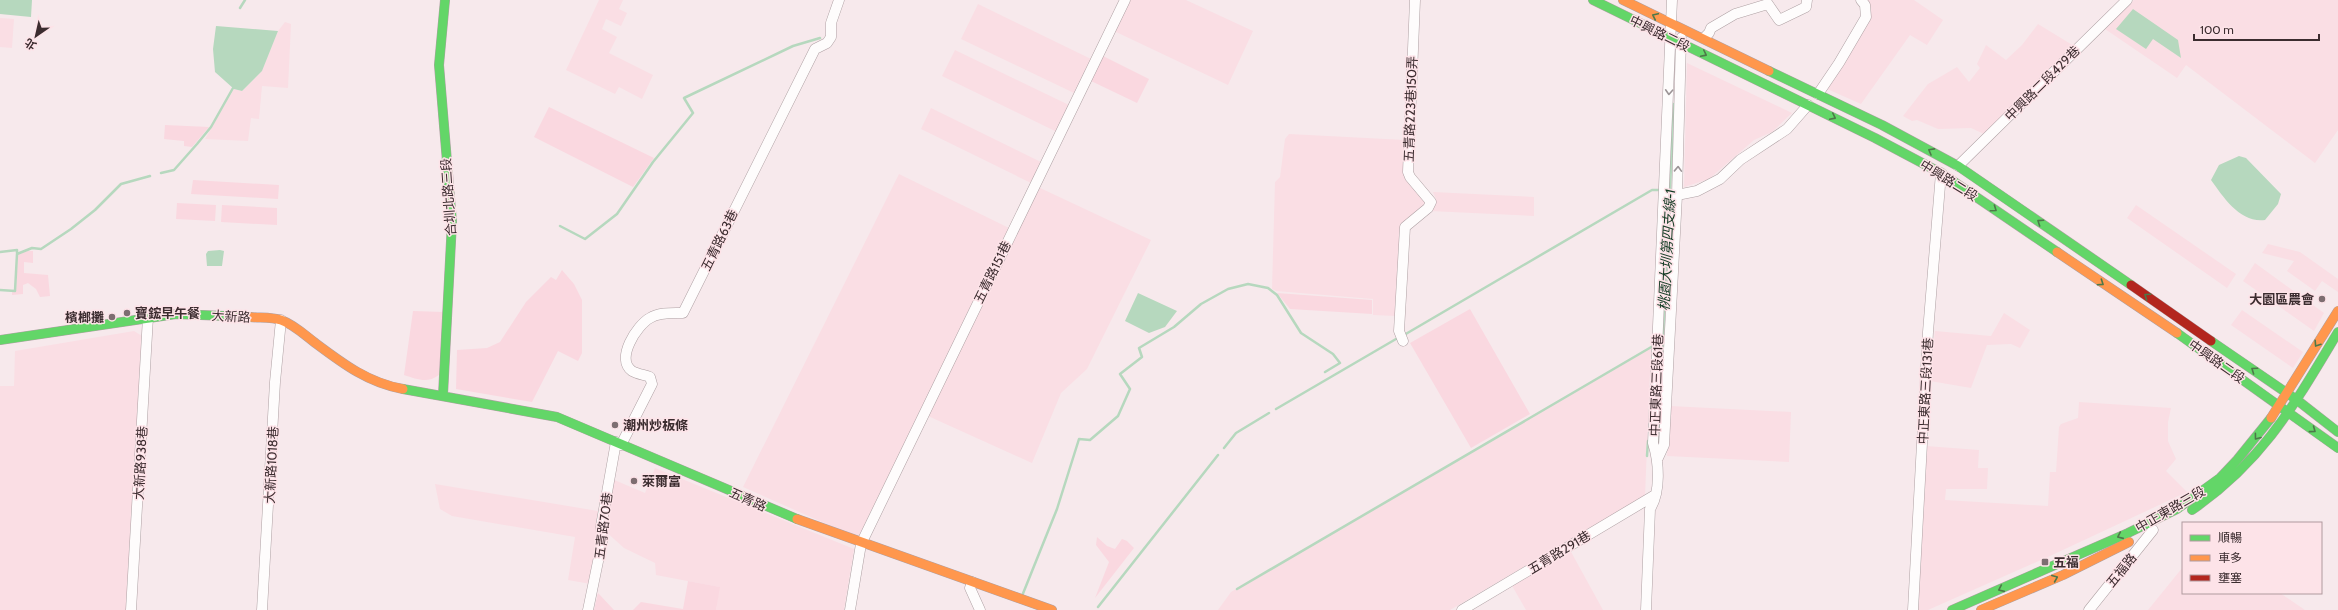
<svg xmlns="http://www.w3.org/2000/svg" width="2338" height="610" viewBox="0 0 2338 610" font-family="Cabin,'Noto Sans TC',sans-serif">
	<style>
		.built { fill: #fadee4 }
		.green { fill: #fad8e0 }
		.water { fill: #b6d8be }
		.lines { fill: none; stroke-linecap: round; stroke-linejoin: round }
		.stream { stroke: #b6d8be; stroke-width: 2.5 }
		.street-casing { stroke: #aea0a3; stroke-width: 11 }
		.fast-casing { stroke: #aea0a3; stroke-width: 10 }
		.slow-casing { stroke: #aea0a3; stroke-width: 10 }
		.jam-casing { stroke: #aea0a3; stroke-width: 10 }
		.street { stroke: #fefcfc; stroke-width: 10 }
		.fast { stroke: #63d668; stroke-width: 9 }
		.slow { stroke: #ff974d; stroke-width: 9 }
		.jam { stroke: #b3261e; stroke-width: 9 }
		.oneway { stroke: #4d7849 }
		.oneway2 { stroke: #9c9496 }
		.poi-dot { fill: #7d6e71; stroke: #fde3e8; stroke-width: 1.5 }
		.labels { text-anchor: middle; stroke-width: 3; stroke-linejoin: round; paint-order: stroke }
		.street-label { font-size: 13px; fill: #3b2c2f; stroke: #fde3e8 }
		.poi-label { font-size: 13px; font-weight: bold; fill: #3b2c2f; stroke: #fde3e8; text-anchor: start }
		.water-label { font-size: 14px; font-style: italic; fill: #123b23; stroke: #fde3e8 }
	</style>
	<rect width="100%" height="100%" fill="#f7e9ec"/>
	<path class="built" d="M 599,0 L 623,0 L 619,9 L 627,13 L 621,26 L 606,19 L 602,29 L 617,37 L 609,53 L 653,75 L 642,99 L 619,87 L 615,94 L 566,70 Z
		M 1128,0 L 1186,0 L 1253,31 L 1228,85 L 1114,31 Z
		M 1863,0 L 1914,0 L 1943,20 L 1927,45 L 1910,35 L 1861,104 L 1825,88 L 1869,17 Z
		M 2134,0 L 2338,0 L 2338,130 L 2315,163 L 2186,65 L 2177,78 L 2105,29 Z
		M 978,4 L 1091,59 L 1074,93 L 961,39 Z
		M 0,18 L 14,19 L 12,48 L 0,47 Z
		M 285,22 L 291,24 L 288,88 L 262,86 L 259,119 L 251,118 L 248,141 L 205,139 L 234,89 L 242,91 L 262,71 L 278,31 Z
		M 2038,24 L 2074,46 L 1984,134 L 1971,128 L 1938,129 L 1917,120 L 1912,121 L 1903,116 L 1928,84 L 1957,67 L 1969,82 L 1980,68 L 1977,64 L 1986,45 L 2006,60 L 2022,45 Z
		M 955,50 L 1069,105 L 1057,132 L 942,76 Z
		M 1687,63 L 1792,113 L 1772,132 L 1754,140 L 1709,179 L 1684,187 Z
		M 931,108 L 1041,162 L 1031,183 L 921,129 Z
		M 1289,134 L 1405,140 L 1404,175 L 1426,201 L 1424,206 L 1401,226 L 1396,316 L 1373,315 L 1373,299 L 1276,291 L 1272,289 L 1275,182 L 1280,177 L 1285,139 Z
		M 899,174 L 1009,228 L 858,538 L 743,487 Z
		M 1038,187 L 1151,240 L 1087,369 L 1061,393 L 1032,463 L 928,416 Z
		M 1433,192 L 1534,197 L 1534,216 L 1430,211 L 1436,199 Z
		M 2136,205 L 2236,274 L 2227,288 L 2127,218 Z
		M 2268,244 L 2300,252 L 2338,279 L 2338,292 L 2322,281 L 2315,291 L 2287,271 L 2294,261 L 2262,253 Z
		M 2255,263 L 2324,313 L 2314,331 L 2243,281 Z
		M 2242,310 L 2303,352 L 2293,368 L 2231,325 Z
		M 2004,313 L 2030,330 L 2020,348 L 2011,344 L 1987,345 L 1971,388 L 1930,381 L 1935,331 L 1991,336 Z
		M 134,331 L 142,336 L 126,610 L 0,610 L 0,386 L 14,386 L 15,351 Z
		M 1651,347 L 1645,496 L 1450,610 L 1218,610 L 1231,592 Z
		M 2079,402 L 2171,408 L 2168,422 L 2168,441 L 2176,459 L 2166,471 L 2187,492 L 2050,556 L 1928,610 L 1916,610 L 1926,446 L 1979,450 L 1978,468 L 1988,468 L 1987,489 L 1946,489 L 1945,500 L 2048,506 L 2050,472 L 2056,472 L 2059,427 L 2061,424 L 2078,418 Z
		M 1670,406 L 1791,412 L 1789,462 L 1667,456 Z
		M 655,468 L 854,549 L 844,610 L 716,610 L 719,587 L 656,575 L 655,563 L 624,548 L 604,530 L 612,479 L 645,493 Z
		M 435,484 L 598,511 L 596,531 L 598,544 L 591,584 L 568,580 L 575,537 L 452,516 L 440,509 Z
		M 1570,550 L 1603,610 L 1526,610 L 1511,584 Z
		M 2183,567 L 2183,593 L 2280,593 L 2305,610 L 2148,610 Z"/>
	<path class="green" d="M 1103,56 L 1149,79 L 1137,103 L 1091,81 Z
		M 549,107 L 654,158 L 633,187 L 534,137 Z
		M 165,125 L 209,127 L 192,147 L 184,146 L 184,141 L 164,139 Z
		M 193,180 L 279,185 L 278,199 L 191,194 Z
		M 177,203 L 216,205 L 215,221 L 176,219 Z
		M 222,205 L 277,208 L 277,225 L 221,222 Z
		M 28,251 L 33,251 L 33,263 L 24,262 L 24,273 L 48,275 L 50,296 L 40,297 L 36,289 L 28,283 L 23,285 L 23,294 L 12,295 L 12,291 L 16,291 L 18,254 Z
		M 562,270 L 574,284 L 582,300 L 582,353 L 578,361 L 558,351 L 532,402 L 456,389 L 457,350 L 487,348 L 500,342 L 526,302 L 551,277 L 556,280 Z
		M 1277,293 L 1372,300 L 1372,314 L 1290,309 Z
		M 1470,309 L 1530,414 L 1471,448 L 1410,343 Z
		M 413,311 L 444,312 L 439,375 C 427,384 417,379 404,375 Z
		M 1097,537 L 1107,546 L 1115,549 L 1122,539 L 1127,541 L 1134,548 L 1095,598 L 1109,562 L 1096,545 Z
		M 688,581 L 720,587 L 716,610 L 633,610 L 641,602 L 683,609 Z
		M 598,593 L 614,610 L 594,610 Z"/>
	<path class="water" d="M 0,0 L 32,0 L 31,17 L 0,14 Z
		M 2133,9 L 2178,40 L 2181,58 L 2153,39 L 2146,49 L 2116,29 Z
		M 216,26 L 278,31 L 262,71 L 242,91 L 234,89 L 215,72 L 213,49 Z
		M 2239,156 L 2246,158 L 2281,194 L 2278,204 L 2265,220 C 2240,223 2224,198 2211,180 L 2219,165 Z
		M 220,250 L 224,251 L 222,266 L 207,266 L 206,254 L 208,251 Z
		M 1138,293 L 1177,311 L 1165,327 L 1149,333 L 1125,321 Z"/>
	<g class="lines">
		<path class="stream" d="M 240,8 L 245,0
			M 161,173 L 174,170 L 197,144 L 211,127 L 233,88
			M 560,226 L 585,239 L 617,214 L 653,162 L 693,113 L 684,98 L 793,46 L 820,38
			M 0,252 L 17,250 L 17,253
			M 0,290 L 15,291 L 17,254 L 32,248 L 41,249 L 71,229 L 95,210 L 121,184 L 150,176
			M 1404,335 L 1652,190 L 1660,190
			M 1276,409 L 1396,339
			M 1658,441 L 1674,104
			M 1224,448 L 1236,433 L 1269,413
			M 1647,456 L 1648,441
			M 1237,589 L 1653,346
			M 1022,596 L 1057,509 L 1079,439 L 1090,440 L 1118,416 L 1130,389 L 1120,374 L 1142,357 L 1139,348 L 1174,327 L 1201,304 L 1228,289 L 1248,284 L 1268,288 L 1277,295 L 1301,333 L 1333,354 L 1340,363 L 1325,372
			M 1098,607 L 1218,455"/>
		<defs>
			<path id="street" d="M 1704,38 L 1709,33 L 1711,28 L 1735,14 L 1768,4 L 1779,20 L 1806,7 L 1807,0
				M 1818,94 L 1839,63 L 1866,17 L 1865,5 L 1861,0
				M 1958,166 L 2127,0
				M 1677,195 L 1697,191 L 1720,179 L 1740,160 L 1787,129 L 1808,105
				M 1403,341 L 1399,331 L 1405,227 L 1428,208 L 1431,202 L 1410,177 L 1408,172 L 1415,0
				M 621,445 L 652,384 L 650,377 C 645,375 637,374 632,371 C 615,359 637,325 650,318 C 659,312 673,313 683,313 L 815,49 L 827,43 L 831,37 L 831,23 L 839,0
				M 1658,458 L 1664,445 L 1677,195 L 1681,38
				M 972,582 L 970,588 L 980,610
				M 131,610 L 148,317
				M 262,610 L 275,382 L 281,320
				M 588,610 L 602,542 L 601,526 L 616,442
				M 850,610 L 861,544 L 1125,0
				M 1462,610 L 1655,495
				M 1646,610 L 1650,509 C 1661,492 1659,462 1653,443 L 1672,0
				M 1913,610 L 1928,332 L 1941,173
				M 2089,610 L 2153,530"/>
			<path id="fast" d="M 1593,0 L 1875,138 L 1941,173 L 2057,252
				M 1769,71 L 1882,125 L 1958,166 L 2131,285
				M 2177,333 L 2338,448
				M 0,340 L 176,314 L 250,317
				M 2211,341 L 2297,400 L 2338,432
				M 403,389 L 557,417 L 797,519
				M 443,395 L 452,222 L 439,65 L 445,0
				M 2192,510 C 2264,460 2294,405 2338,332
				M 1952,610 L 2128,533 L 2177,509 L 2220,478 L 2237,460 L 2271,418"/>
			<path id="slow" d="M 1623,0 L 1769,71
				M 2057,252 L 2177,333
				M 250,317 C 260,318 272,317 281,320 C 293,324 305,335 314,342 C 342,363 368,383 403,389
				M 2271,418 L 2338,311
				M 797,519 L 1052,610
				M 1981,610 L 2063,575 L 2129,542"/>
			<path id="jam" d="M 2131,285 L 2211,341"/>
		</defs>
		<use href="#street" class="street-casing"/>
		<use href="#fast" class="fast-casing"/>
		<use href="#slow" class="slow-casing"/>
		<use href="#jam" class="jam-casing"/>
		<use href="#street" class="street"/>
		<use href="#fast" class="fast"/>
		<use href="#slow" class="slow"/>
		<use href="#jam" class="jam"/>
	</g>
	<defs><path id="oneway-chevron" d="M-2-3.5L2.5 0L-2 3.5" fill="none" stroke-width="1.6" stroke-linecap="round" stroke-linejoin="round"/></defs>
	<g class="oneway">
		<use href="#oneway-chevron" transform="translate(1655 16) rotate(-155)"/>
		<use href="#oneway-chevron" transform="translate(1704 54) rotate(26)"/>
		<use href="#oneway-chevron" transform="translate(1833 117) rotate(26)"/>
		<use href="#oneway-chevron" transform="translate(1931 151) rotate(-151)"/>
		<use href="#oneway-chevron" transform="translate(1994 209) rotate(35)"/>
		<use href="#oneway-chevron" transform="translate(2040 222) rotate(-146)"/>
		<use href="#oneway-chevron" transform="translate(2101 283) rotate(34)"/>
		<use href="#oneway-chevron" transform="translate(2147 296) rotate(-145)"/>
		<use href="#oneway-chevron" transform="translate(2317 344) rotate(123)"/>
		<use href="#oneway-chevron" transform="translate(2254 370) rotate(-145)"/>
		<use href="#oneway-chevron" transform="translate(2313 430) rotate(37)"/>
		<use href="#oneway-chevron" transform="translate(2257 437) rotate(127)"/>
		<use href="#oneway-chevron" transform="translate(2120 536) rotate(156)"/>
		<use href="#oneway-chevron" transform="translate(2055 578) rotate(-23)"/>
		<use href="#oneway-chevron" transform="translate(2001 589) rotate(156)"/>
	</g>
	<g class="oneway2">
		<use href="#oneway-chevron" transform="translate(1669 92) rotate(93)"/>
		<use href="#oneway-chevron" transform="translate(1678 169) rotate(-88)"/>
	</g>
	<g class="poi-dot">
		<circle cx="2322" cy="299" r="4"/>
		<circle cx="127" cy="313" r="4"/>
		<circle cx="112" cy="317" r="4"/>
		<circle cx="615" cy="425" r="4"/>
		<circle cx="634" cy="481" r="4"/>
		<rect x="2041" y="558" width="8" height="8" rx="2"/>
	</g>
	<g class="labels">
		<g class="street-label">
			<text transform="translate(1660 33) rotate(26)" y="5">中興路二段</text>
			<text transform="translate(2042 83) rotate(-45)" y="5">中興路二段429巷</text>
			<text transform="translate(1410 109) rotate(-88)" y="5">五青路223巷150弄</text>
			<text transform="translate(1949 180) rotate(32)" y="5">中興路二段</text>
			<text transform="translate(448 197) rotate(-94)" y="5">合圳北路三段</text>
			<text transform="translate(719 240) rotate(-64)" y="5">五青路63巷</text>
			<text transform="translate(992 272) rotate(-64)" y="5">五青路151巷</text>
			<text transform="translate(231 316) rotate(3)" y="5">大新路</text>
			<text transform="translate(2217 361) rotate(35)" y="5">中興路二段</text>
			<text transform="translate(1656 385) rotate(-88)" y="5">中正東路三段61巷</text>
			<text transform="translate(1925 391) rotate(-87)" y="5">中正東路三段131巷</text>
			<text transform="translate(140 463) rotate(-87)" y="5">大新路938巷</text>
			<text transform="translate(271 465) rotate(-87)" y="5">大新路1018巷</text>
			<text transform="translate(748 499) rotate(24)" y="5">五青路</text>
			<text transform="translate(2170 509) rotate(-30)" y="5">中正東路三段</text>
			<text transform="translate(603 526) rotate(-83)" y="5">五青路70巷</text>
			<text transform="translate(1559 552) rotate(-31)" y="5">五青路291巷</text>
			<text transform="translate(2121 570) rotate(-51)" y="5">五福路</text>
		</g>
		<g class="poi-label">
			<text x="2314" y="304" text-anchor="end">大園區農會</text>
			<text x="135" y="318">寶鋐早午餐</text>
			<text x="104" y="322" text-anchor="end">檳榔攤</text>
			<text x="623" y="430">潮州炒板條</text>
			<text x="642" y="486">萊爾富</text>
			<text x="2053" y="567">五福</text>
		</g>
		<g class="water-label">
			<text transform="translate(1667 250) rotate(-87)" y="5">桃園大圳第四支線-1</text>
		</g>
	</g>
	<rect x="2182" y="522" width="140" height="72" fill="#fde3e8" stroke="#af9a9e"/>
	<rect x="2190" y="535" width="20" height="6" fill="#63d668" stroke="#af9a9e"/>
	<text x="2218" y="542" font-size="12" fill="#3b2c2f">順暢</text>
	<rect x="2190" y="555" width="20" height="6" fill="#ff974d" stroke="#af9a9e"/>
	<text x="2218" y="562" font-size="12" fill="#3b2c2f">車多</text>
	<rect x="2190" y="575" width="20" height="6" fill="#b3261e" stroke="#af9a9e"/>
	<text x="2218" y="582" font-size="12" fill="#3b2c2f">壅塞</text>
	<g transform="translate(36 36) rotate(214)" stroke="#fde3e8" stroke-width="3" paint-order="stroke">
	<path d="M0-3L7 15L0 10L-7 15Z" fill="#3b2c2f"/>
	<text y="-6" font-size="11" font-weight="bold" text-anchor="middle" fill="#3b2c2f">北</text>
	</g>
	<path d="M2194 34v6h125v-6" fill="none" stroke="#3b2c2f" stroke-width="2"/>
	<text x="2200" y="34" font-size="12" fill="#3b2c2f" stroke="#fde3e8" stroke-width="3" paint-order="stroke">100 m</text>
</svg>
